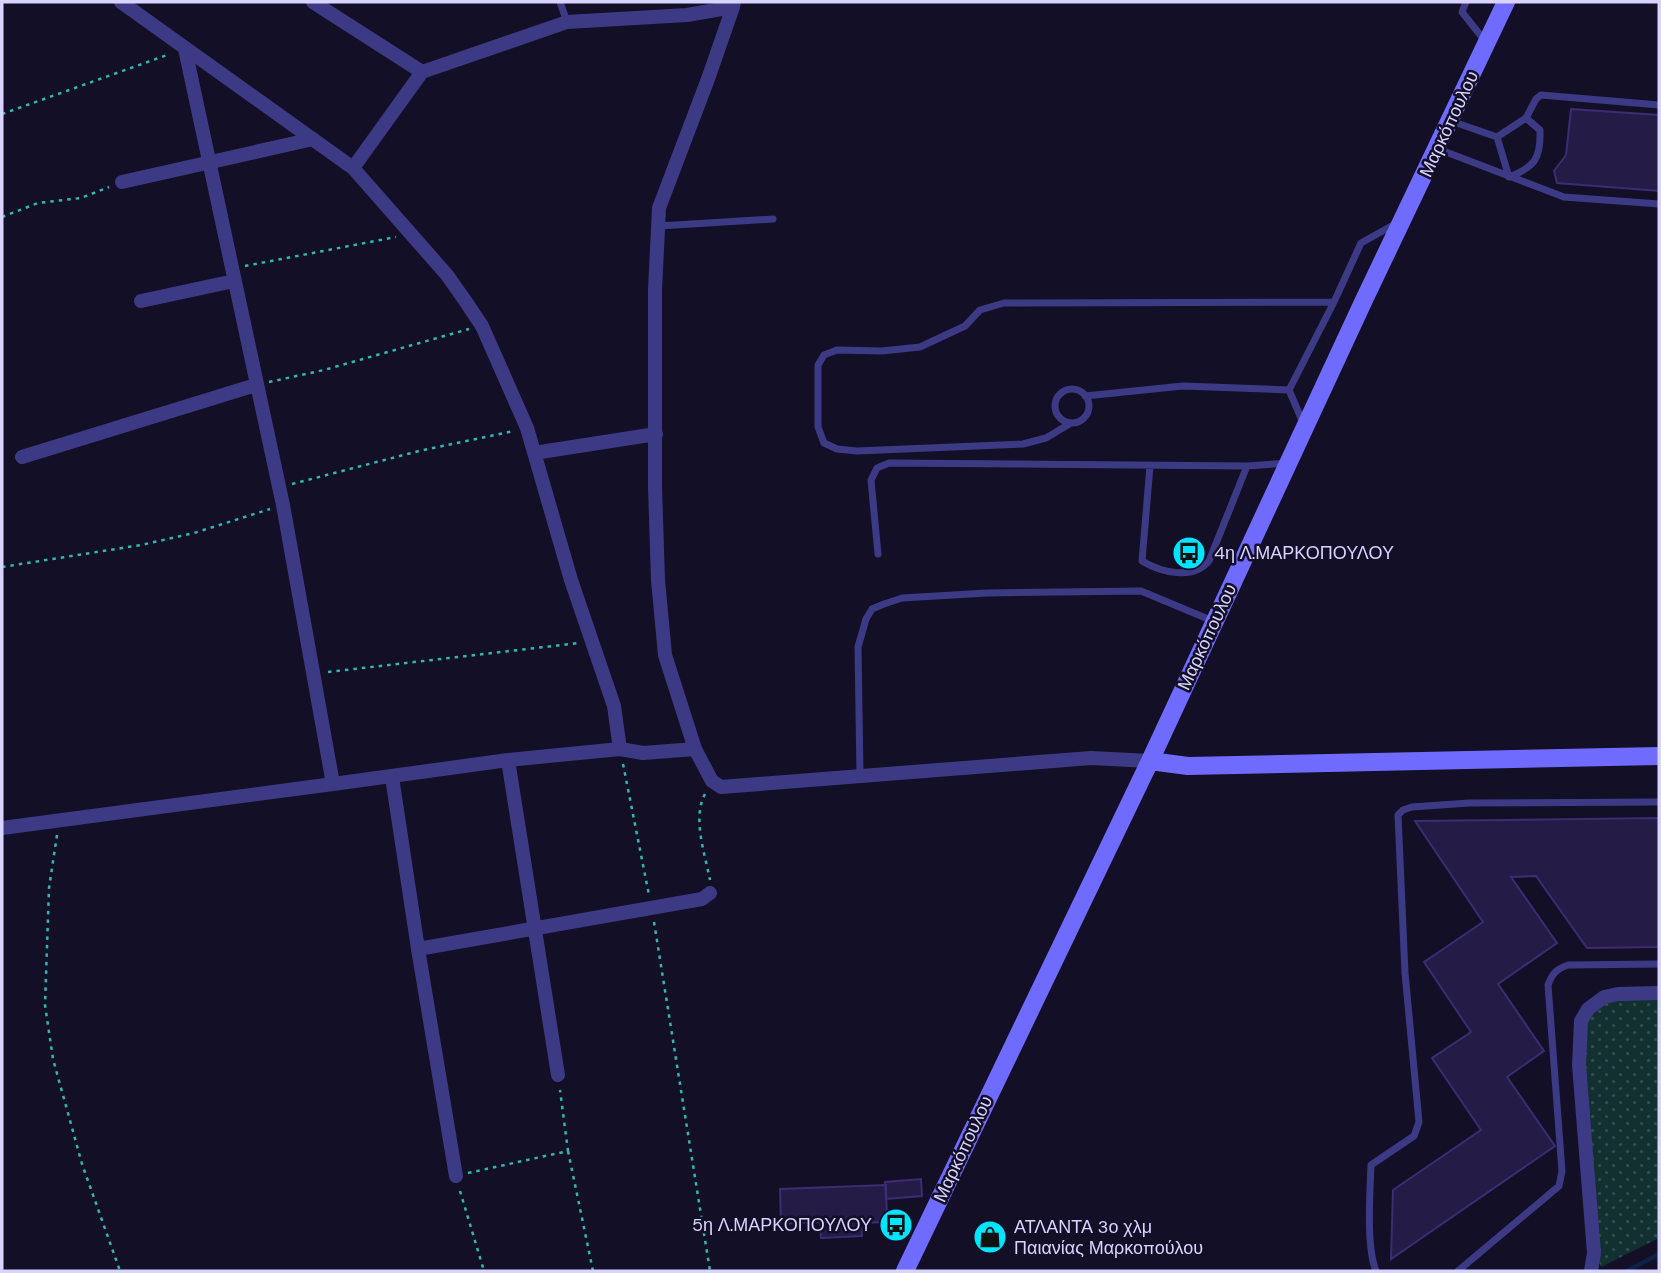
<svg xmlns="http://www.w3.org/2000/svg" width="1661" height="1273" viewBox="0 0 1661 1273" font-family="'DM Sans',sans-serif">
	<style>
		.grass { fill: url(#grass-dots) }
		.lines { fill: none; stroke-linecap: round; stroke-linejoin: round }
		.stream { stroke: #0c2248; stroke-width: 4.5 }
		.building { fill: #241b47; stroke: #3b2d73; stroke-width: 2 }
		.path { stroke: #2fb8b0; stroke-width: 2.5; stroke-dasharray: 3.5 5; stroke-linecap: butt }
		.lane { stroke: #3d3a85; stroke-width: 7 }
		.street { stroke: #3d3a85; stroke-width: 14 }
		.secondary { stroke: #6f6bff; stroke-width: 18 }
		.labels { text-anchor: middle; stroke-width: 5; stroke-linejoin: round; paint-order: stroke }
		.street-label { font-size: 18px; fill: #d9d4ff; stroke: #130f26 }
		.poi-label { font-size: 18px; fill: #d9d4ff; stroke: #130f26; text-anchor: start }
	</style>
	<defs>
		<pattern id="grass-dots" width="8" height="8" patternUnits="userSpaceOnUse" patternTransform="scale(1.75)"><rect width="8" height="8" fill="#12302f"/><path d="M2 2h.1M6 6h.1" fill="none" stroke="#344d4e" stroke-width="1.8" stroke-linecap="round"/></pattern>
	</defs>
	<rect width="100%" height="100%" fill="#130f26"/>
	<path class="grass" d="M 1606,1000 L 1659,1000 L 1659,1238 L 1601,1267 L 1599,1262 L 1585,1073 L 1588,1015 Z"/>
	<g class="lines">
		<path class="stream" d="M 1627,1271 L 1659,1254"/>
	</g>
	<path class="building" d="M 1571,109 L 1659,115 L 1659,191 L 1557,183 L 1554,171 L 1566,155 Z
		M 1659,818 L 1659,947 L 1587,948 L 1536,876 L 1511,877 L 1557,943 L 1498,984 L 1544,1051 L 1507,1077 L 1555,1146 L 1391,1259 L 1393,1190 L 1481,1130 L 1432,1058 L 1471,1032 L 1424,962 L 1483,922 L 1415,821 Z
		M 921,1179 L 922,1196 L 886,1199 L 885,1182 Z
		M 886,1185 L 887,1222 L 861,1223 L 862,1236 L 821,1238 L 820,1222 L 781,1224 L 780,1189 Z"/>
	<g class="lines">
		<path class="path" d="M 2,114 L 170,54
			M 2,217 L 38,203 L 81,198 L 109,187
			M 245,266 L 396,237
			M 269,382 L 324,370 L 469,329
			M 292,484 L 419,451 L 514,431
			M 2,567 L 141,545 L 194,533 L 270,509
			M 328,672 L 579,643
			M 623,764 L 649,895
			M 705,794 C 692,818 705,854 710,880
			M 57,835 L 49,888 L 45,1005 L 53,1059 L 82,1164 L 120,1271
			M 654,922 L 710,1271
			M 568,1151 L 593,1271
			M 468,1173 L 568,1151 L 560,1090
			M 460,1191 L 484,1271"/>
		<path class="lane" d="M 560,2 L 567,22
			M 1466,2 L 1462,12 L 1485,41
			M 1451,121 L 1497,137
			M 1438,149 L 1564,197 L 1659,204
			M 1509,177 L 1497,137 L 1526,118 L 1536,99 L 1541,95 L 1659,105
			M 1509,177 C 1535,167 1541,158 1540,130 L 1526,118
			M 659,226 L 773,219
			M1055 406a17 17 0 1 1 34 0a17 17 0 1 1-34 0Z
			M 1085,396 L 1183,386 L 1289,390
			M 1071,423 L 1046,438 L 1023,444 L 857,451 L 837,449 L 824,443 L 818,427 L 818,365 L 824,355 L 837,350 L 882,351 L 920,347 L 965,326 L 980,310 L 1004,303 L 1334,302
			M 1304,425 L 1289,390 L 1334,302 L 1361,243 L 1397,223
			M 1150,466 L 1142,561 C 1162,573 1193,580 1209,561 L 1247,466
			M 878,554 L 871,480 L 877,468 L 889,463 L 1247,466 L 1288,463
			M 860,776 L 858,647 L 866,619 L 872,609 L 884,604 L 902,598 L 987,593 L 1141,591 L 1213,621
			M 1376,1271 C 1366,1247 1370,1192 1371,1165 L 1414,1136 L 1419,1122 L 1405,973 L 1398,815 L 1403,810 L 1412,807 L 1469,803 L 1659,802
			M 1458,1271 L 1559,1186 L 1562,1171 L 1548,985 C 1552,974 1556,969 1568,965 L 1659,964"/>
		<path class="street" d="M 121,2 L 353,168 L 447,275 L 466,302 L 482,326 L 527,428 L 571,580 L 614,706 L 620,749
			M 313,2 L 422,72
			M 733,7 L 708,79 L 659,208 L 655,290 L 655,487 L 658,580 L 665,655 L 695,749 L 712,781 L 721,787 L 1091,758 L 1150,761
			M 185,49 L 283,505 L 333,784 L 508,760
			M 353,168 L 422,72 L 567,22 L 687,15 L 733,7 L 734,2
			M 122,182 L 313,139
			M 141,301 L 234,281
			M 534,453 L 656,434
			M 22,457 L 256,385
			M 392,777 L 418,949
			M 2,828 L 333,784
			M 558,1075 L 508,760 L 620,749 L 643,753 L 695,749
			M 456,1176 L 418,949 L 702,899 L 710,893
			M 1591,1271 L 1594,1253 L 1579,1065 L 1581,1021 L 1588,1009 L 1604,997 L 1618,994 L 1659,993"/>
		<path class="secondary" d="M 1150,761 L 1188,766 L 1659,756
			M 905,1271 L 1150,761 L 1364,300 L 1506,2"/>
	</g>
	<defs>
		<symbol id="bus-disc" viewBox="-11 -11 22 22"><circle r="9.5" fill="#00e5ff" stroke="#130f26"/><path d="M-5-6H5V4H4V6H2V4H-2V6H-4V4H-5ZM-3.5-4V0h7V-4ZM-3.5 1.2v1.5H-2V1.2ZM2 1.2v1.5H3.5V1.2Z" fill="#111"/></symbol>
		<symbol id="shop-disc" viewBox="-11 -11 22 22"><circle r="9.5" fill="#00e5ff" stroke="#130f26"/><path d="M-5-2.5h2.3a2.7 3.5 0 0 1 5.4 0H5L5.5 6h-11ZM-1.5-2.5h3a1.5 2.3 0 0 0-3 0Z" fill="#111"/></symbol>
	</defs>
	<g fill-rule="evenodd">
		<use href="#bus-disc" x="1170" y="534" width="38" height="38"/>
		<use href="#bus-disc" x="877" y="1206" width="38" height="38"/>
		<use href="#shop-disc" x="971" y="1218" width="38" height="38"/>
	</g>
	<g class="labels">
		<g class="street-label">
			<text transform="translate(1449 124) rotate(-65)" y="6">Μαρκόπουλου</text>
			<text transform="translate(1207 637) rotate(-65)" y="6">Μαρκόπουλου</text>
			<text transform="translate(963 1149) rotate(-65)" y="6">Μαρκόπουλου</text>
		</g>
		<g class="poi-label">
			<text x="1214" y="559">4η Λ.ΜΑΡΚΟΠΟΥΛΟΥ</text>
			<text x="872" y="1231" text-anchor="end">5η Λ.ΜΑΡΚΟΠΟΥΛΟΥ</text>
			<text x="1014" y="1233">ΑΤΛΑΝΤΑ 3ο χλμ<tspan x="1014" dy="21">Παιανίας Μαρκοπούλου</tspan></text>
		</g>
	</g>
	<rect width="1661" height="1273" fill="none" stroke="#d9d4ff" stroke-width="7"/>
</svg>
